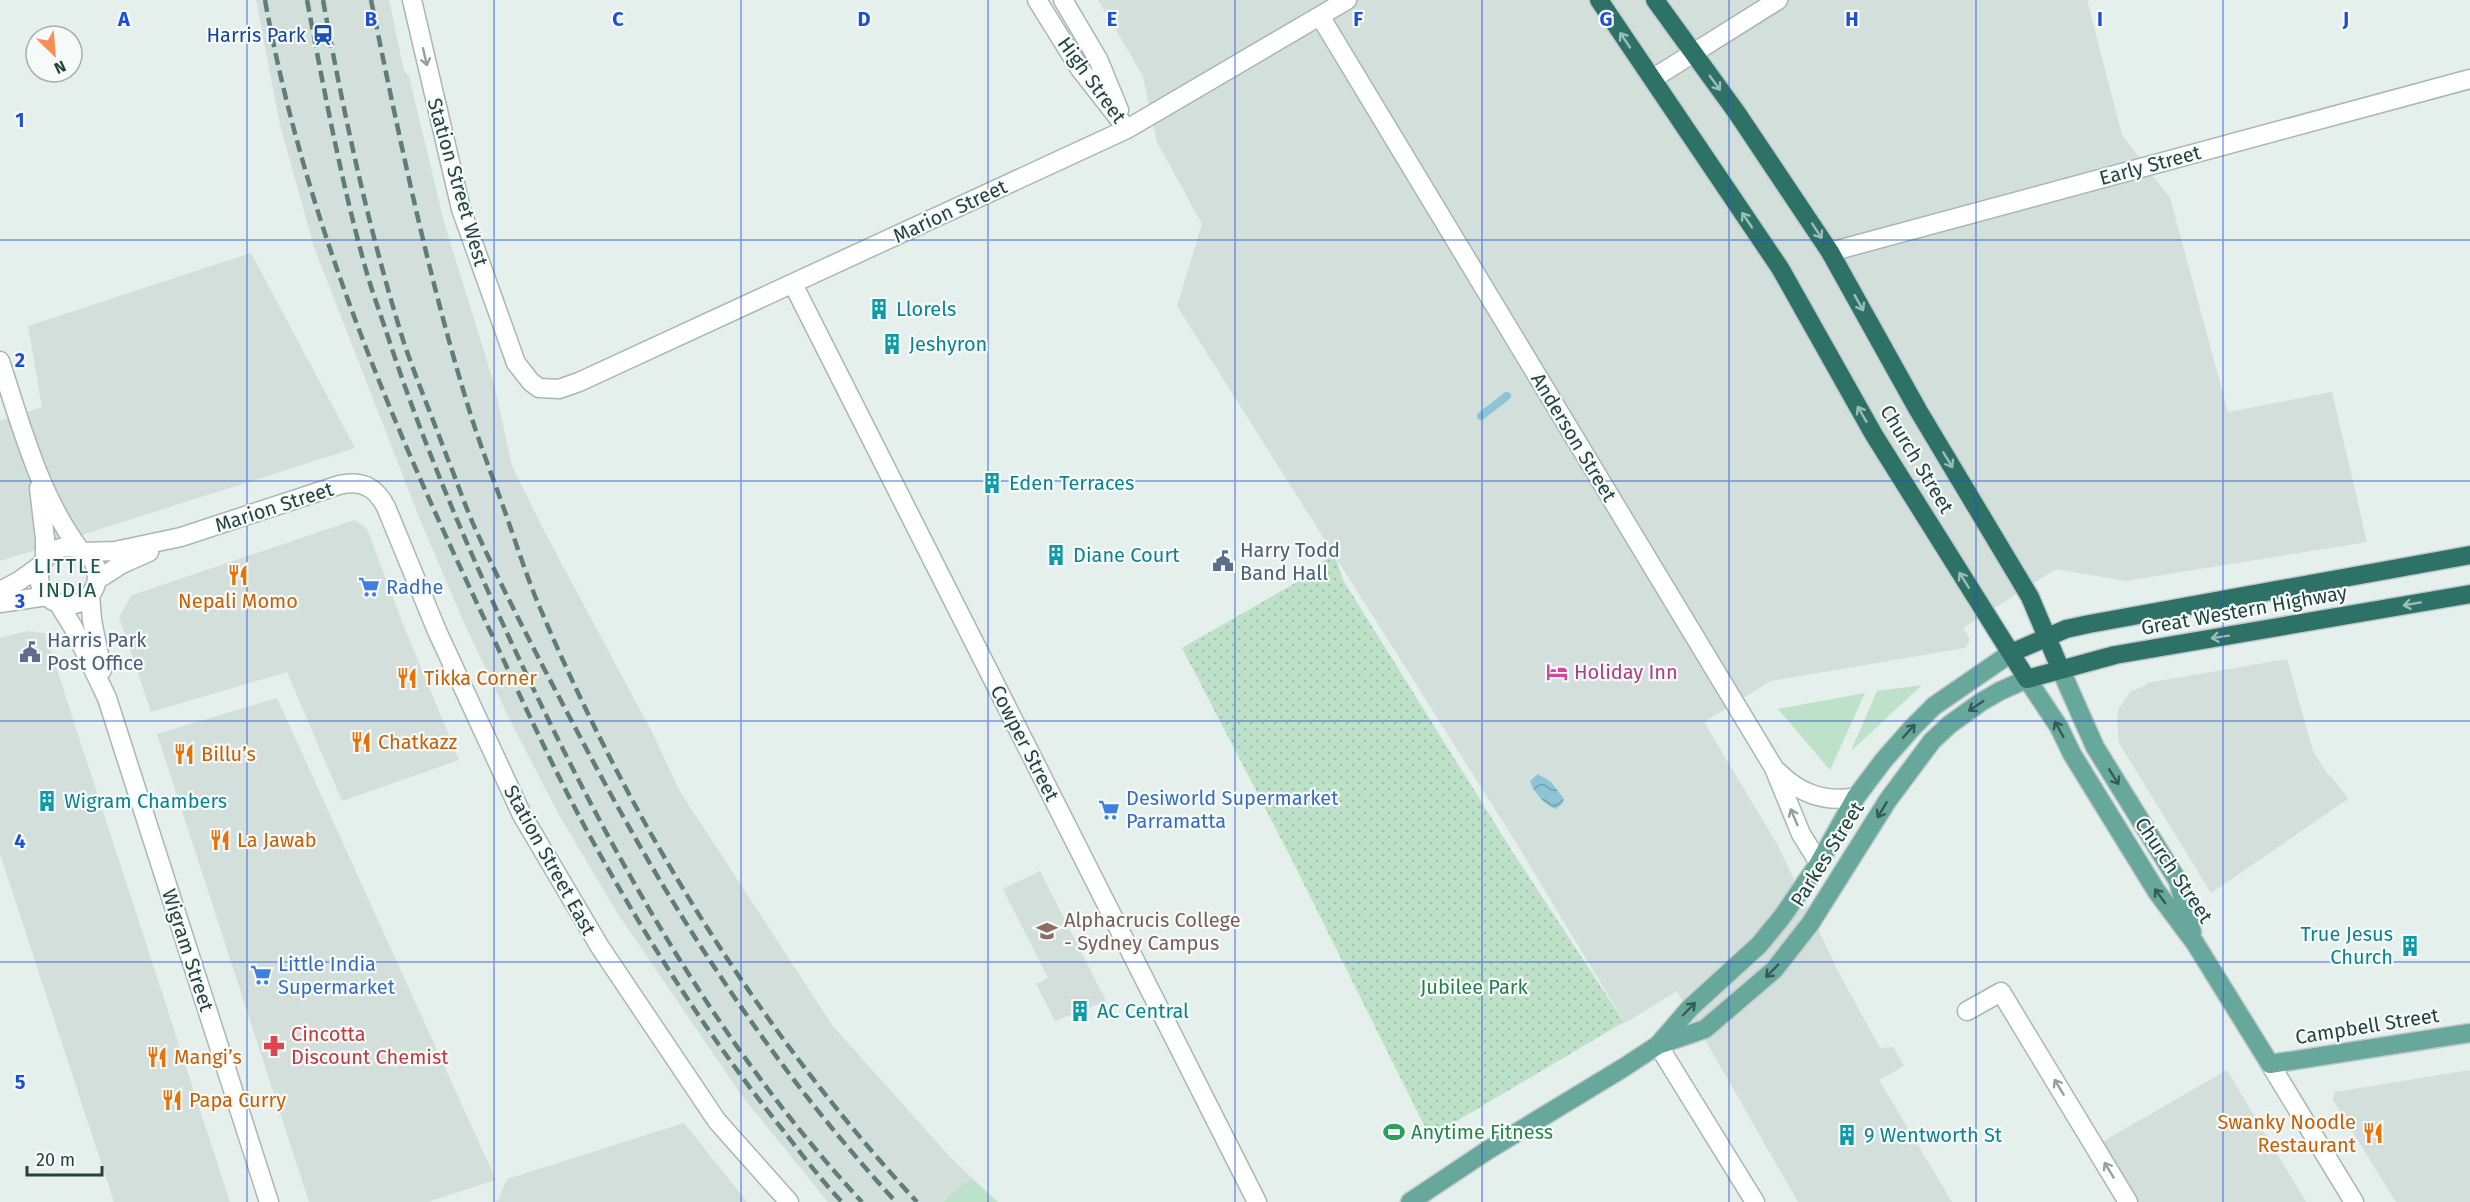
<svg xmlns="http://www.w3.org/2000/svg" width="2470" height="1202" viewBox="0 0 2470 1202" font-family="'Fira Sans',sans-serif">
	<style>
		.built { fill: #d3dfdb }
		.grass { fill: #bde1c9 }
		.park { fill: url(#park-dots) }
		.water { fill: url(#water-waves) }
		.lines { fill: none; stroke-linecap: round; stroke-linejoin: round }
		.stream { stroke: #8bc5d6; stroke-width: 8 }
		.minor-casing { stroke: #a7b8b3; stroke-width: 21 }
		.major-casing { stroke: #c1cac8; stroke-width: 21 }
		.highway-casing { stroke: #c1cac8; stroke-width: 21 }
		.minor { stroke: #fff; stroke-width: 18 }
		.major { stroke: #68a79b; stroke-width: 18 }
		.highway { stroke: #2d7167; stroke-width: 18 }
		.rail { stroke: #5e7e77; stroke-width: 4.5; stroke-dasharray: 12 6; stroke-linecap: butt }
		.oneway { stroke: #9cbdb7 }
		.oneway2 { stroke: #91a19e }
		.oneway3 { stroke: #345c54 }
		.grid { fill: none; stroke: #1d4ed8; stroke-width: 1.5; stroke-opacity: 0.55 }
		.labels { text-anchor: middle; stroke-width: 4.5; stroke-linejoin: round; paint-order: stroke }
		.transit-label { font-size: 20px; fill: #164399; stroke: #f6fbf9; text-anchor: end }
		.street-label { font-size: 20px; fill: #23433c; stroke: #f6fbf9 }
		.culture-label { font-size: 20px; fill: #0d838f; stroke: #f6fbf9; text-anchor: start }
		.service-label { font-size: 20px; fill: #4e5e75; stroke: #f6fbf9; text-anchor: start }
		.shop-label { font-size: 20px; fill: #366cbe; stroke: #f6fbf9; text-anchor: start }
		.food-label { font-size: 20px; fill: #c56008; stroke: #f6fbf9; text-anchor: start }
		.hotel-label { font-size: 20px; fill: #b23c85; stroke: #f6fbf9; text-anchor: start }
		.education-label { font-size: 20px; fill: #785e54; stroke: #f6fbf9; text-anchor: start }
		.park-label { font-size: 20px; fill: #2a7c50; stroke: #f6fbf9 }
		.health-label { font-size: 20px; fill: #be3a42; stroke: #f6fbf9; text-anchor: start }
		.leisure-label { font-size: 20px; fill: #27864d; stroke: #f6fbf9; text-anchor: start }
		.neighbourhood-label { font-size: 21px; letter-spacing: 1.5px; fill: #1d564c; stroke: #f6fbf9 }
		.grid-label { font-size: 20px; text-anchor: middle; font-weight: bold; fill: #1d4ed8; stroke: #f6fbf9; stroke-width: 4.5; stroke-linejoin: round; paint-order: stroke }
	</style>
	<defs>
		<pattern id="park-dots" width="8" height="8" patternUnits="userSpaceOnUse" patternTransform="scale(1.5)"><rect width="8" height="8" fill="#bde1c9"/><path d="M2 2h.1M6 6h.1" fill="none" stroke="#a2c2ae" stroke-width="1.8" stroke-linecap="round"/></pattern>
		<pattern id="water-waves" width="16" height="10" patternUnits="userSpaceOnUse" patternTransform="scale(1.5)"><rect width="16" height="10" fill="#8bc5d6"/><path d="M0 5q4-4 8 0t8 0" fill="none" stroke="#71a2af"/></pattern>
	</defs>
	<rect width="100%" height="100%" fill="#e5efeb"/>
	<path class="built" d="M 256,0 L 389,0 L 404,71 L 409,76 L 444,222 L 494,384 L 512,466 L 542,527 L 654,736 L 679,790 L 832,1025 L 950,1157 L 997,1202 L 828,1202 L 742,1096 L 616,911 L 558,813 L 512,724 L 464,623 L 419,517 L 314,247 L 280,125 Z
		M 1098,0 L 2087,0 L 2122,135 L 2170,198 L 2228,412 L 2332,392 L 2367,542 L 2126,581 L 2056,569 L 1963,628 L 1970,640 L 1965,648 L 1771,681 L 1704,722 L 1777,844 L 1839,973 L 1880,1048 L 1893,1047 L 1904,1066 L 1879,1080 L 1952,1202 L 1798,1202 L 1677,991 L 1625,1023 L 1515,841 L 1177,306 L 1202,224 L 1157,142 L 1143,76 Z
		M 251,253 L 355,448 L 0,561 L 0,421 L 42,407 L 28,326 Z
		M 355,520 L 367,529 L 403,624 L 459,760 L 342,801 L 287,672 L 151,712 L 119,617 L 132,595 Z
		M 27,631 L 45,633 L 230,1202 L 114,1202 L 0,854 L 0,638 Z
		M 2287,659 L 2313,751 L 2328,775 L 2330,775 L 2348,799 L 2211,893 L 2119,743 L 2117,720 L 2119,708 L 2131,691 L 2145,686 L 2147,683 Z
		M 277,698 L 496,1180 L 427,1202 L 309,1202 L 157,734 Z
		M 1040,871 L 1106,1001 L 1055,1021 L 1036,984 L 1048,978 L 1003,889 Z
		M 2227,1070 L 2306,1202 L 2138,1202 L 2102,1142 Z
		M 2470,1070 L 2470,1202 L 2396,1202 L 2333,1100 L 2335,1092 Z
		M 684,1123 L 747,1202 L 494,1202 L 498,1200 L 507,1179 Z"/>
	<path class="grass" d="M 1922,685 L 1851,751 L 1877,691 Z
		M 1865,693 L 1830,770 L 1778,709 Z
		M 971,1178 L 998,1202 L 943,1202 Z"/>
	<path class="park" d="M 1334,553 L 1343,580 L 1514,854 L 1624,1022 L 1430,1137 L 1290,856 L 1182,648 L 1299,581 Z"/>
	<path class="water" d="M 1538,774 L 1551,782 L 1564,799 L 1562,804 L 1556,809 C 1546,807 1532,790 1530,781 Z"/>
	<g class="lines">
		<path class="stream" d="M 1481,416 L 1507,396"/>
		<defs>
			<path id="minor" d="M 412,0 L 461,209 L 516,363 L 531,382 L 539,388 L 559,389 L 579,382 L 1127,129 L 1347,0
				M 1037,0 L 1080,69 L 1127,129
				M 1063,0 L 1098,59 L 1119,110
				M 1320,16 L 1774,768 L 1801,834 L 1819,863
				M 1652,79 L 1778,0
				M 1830,252 L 2470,79
				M 793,284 L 1257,1202
				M 0,361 C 21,425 39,495 80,550
				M 39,488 L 45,539 L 45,559
				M39 576a29 29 0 1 1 58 0a29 29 0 1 1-58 0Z
				M 84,552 L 115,551 L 181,537 L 339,485 C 361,480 375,486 386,507 L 437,631 L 522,815 L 600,947 L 717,1121 L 789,1202
				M 97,580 L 122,564 L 149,552
				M 0,591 L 19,581 L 41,565
				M 90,595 L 92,620 L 102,670
				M 0,603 L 47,596
				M 58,603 L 73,627 L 107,698 L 269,1202
				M 1777,771 C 1800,794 1825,803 1856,797
				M 1967,1011 L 2001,992 L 2128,1202
				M 1658,1045 L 1755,1202
				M 2270,1064 L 2354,1202"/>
			<path id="major" d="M 2060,668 L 2095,747 L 2178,881 L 2192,932
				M 1658,1045 L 1705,1029 L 1774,970 L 1810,924 L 1888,800 L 1932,741 L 1949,725 L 1981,702 L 2000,691 L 2027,679 L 2059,727 L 2072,754 L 2157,892 L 2195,943 L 2270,1064 L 2470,1033
				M 1410,1202 L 1488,1150 L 1623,1068 L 1658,1045 L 1690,1008 L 1759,945 L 1782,917 L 1819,863 L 1856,797 L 1883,761 L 1913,727 L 1934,706 L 2011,653"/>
			<path id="highway" d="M 1599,0 L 1780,268 L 1874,435 L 2027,679 L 2115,655 L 2470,594
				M 1655,0 L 1737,113 L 1830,252 L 1918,410 L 2030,597 L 2060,668
				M 2011,653 L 2066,629 L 2089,624 L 2470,555"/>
		</defs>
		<use href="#minor" class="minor-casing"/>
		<use href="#major" class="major-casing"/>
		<use href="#highway" class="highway-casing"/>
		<use href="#minor" class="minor"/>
		<use href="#major" class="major"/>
		<use href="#highway" class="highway"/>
		<path class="rail" d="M 265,0 C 305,223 395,431 492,635 C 522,700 552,766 586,829 C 643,934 707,1035 782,1129 C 801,1153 820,1179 842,1202
			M 307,0 C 324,90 341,181 366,270 C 373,295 383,321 391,346 C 424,445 464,539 507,633 C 601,835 709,1037 862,1202
			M 323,0 C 344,116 369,231 404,343 C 417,381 433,419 447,457 C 458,484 467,512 480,539 C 513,611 550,680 587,750 C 673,913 771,1066 896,1202
			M 371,0 C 399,136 427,272 468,406 C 477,436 488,465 499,495 C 511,528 522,563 535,596 C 627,817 755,1026 917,1202"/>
	</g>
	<defs><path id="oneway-shaft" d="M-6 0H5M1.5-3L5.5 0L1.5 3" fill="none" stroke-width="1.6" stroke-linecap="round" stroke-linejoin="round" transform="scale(1.5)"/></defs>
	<g class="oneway">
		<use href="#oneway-shaft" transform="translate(1625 40) rotate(-124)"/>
		<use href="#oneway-shaft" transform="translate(1715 83) rotate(54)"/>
		<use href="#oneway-shaft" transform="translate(1747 220) rotate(-124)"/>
		<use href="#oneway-shaft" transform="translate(1817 231) rotate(57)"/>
		<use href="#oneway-shaft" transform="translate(1859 303) rotate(61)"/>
		<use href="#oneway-shaft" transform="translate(1862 414) rotate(-120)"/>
		<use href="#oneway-shaft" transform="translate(1948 460) rotate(59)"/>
		<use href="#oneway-shaft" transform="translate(1964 580) rotate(-122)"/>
		<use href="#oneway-shaft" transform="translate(2412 604) rotate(170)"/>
		<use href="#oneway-shaft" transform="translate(2220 637) rotate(171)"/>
	</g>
	<g class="oneway2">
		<use href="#oneway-shaft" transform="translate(425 57) rotate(77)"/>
		<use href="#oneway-shaft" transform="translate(1794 817) rotate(-113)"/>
		<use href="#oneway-shaft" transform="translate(2059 1087) rotate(-121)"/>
		<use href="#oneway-shaft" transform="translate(2109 1170) rotate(-121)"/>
	</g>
	<g class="oneway3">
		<use href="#oneway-shaft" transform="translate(1976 706) rotate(146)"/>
		<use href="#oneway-shaft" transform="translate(2059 729) rotate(-119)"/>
		<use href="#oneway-shaft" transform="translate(1909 731) rotate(-48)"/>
		<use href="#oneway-shaft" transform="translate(2114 777) rotate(58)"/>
		<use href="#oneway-shaft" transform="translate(1882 810) rotate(121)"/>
		<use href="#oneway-shaft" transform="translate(2160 896) rotate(-126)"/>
		<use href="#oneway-shaft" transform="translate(1772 971) rotate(134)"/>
		<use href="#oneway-shaft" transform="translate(1689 1009) rotate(-46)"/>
	</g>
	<path class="grid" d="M 247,0 L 247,1202M 494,0 L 494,1202M 741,0 L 741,1202M 988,0 L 988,1202M 1235,0 L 1235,1202M 1482,0 L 1482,1202M 1729,0 L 1729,1202M 1976,0 L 1976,1202M 2223,0 L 2223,1202M 0,240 L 2470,240M 0,481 L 2470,481M 0,721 L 2470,721M 0,962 L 2470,962"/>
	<defs>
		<symbol id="station-bare" viewBox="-9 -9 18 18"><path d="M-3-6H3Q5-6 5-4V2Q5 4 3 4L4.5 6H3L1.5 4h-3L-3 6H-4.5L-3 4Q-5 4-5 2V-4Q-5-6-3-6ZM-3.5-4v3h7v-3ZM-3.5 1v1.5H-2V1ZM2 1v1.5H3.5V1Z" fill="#1a4fb4" stroke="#f6fbf9" stroke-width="2.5" paint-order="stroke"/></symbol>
		<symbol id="building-bare" viewBox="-9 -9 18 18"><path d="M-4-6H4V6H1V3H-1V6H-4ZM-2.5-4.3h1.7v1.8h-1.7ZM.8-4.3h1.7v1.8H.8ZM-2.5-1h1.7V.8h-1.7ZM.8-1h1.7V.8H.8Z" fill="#0f9aa8" stroke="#f6fbf9" stroke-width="2.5" paint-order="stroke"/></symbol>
		<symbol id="civic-bare" viewBox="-9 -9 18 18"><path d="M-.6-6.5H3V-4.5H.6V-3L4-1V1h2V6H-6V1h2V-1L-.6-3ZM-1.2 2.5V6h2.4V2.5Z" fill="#5c6f8a" stroke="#f6fbf9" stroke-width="2.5" paint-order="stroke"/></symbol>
		<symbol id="restaurant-bare" viewBox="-9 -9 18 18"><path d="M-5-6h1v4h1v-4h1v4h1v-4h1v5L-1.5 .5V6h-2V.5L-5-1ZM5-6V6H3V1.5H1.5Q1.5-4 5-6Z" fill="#e8710a" stroke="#f6fbf9" stroke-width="2.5" paint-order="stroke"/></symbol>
		<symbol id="supermarket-bare" viewBox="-9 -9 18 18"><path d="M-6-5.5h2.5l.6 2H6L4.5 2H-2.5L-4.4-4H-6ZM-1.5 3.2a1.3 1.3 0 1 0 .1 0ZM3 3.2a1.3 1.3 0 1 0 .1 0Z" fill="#3f7fe0" stroke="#f6fbf9" stroke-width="2.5" paint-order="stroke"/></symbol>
		<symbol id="hotel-bare" viewBox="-9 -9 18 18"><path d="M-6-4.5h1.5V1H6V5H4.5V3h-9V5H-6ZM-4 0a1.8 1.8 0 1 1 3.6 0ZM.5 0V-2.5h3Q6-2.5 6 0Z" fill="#d1479c" stroke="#f6fbf9" stroke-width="2.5" paint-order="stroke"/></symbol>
		<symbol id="university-bare" viewBox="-9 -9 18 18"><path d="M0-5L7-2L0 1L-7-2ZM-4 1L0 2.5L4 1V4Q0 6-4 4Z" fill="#8d6e63" stroke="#f6fbf9" stroke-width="2.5" paint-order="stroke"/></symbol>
		<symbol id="pharmacy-bare" viewBox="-9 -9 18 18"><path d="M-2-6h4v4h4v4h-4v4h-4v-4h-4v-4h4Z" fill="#e0444e" stroke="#f6fbf9" stroke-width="2.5" paint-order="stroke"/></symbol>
		<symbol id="stadium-bare" viewBox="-9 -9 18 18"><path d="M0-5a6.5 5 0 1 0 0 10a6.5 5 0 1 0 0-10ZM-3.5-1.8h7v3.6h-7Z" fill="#2e9e5b" stroke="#f6fbf9" stroke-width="2.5" paint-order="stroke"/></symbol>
	</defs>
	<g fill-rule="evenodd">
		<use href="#station-bare" x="308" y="20" width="30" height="30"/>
		<use href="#building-bare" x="864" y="294" width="30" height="30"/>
		<use href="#building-bare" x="877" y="329" width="30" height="30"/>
		<use href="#building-bare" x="977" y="468" width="30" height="30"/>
		<use href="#building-bare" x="1041" y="540" width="30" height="30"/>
		<use href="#civic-bare" x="1208" y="546" width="30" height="30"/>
		<use href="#restaurant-bare" x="223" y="560" width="30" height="30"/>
		<use href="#supermarket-bare" x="354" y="572" width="30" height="30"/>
		<use href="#civic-bare" x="15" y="637" width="30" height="30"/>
		<use href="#hotel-bare" x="1542" y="657" width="30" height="30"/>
		<use href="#restaurant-bare" x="392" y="663" width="30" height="30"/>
		<use href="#restaurant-bare" x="346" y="727" width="30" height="30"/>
		<use href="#restaurant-bare" x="169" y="739" width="30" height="30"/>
		<use href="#building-bare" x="32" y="786" width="30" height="30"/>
		<use href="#supermarket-bare" x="1094" y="795" width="30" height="30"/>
		<use href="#restaurant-bare" x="205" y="825" width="30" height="30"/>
		<use href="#university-bare" x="1032" y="916" width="30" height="30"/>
		<use href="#building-bare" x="2395" y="931" width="30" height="30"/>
		<use href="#supermarket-bare" x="246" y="960" width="30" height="30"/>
		<use href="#building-bare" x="1065" y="996" width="30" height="30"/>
		<use href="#pharmacy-bare" x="259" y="1031" width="30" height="30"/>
		<use href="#restaurant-bare" x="142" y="1042" width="30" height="30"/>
		<use href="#restaurant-bare" x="157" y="1085" width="30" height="30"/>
		<use href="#stadium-bare" x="1379" y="1117" width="30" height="30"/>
		<use href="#restaurant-bare" x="2358" y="1118" width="30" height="30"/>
		<use href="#building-bare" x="1832" y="1120" width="30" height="30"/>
	</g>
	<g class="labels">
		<g class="transit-label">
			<text x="306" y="42">Harris Park</text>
		</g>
		<g class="street-label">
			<text transform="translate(1092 80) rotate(54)" y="7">High Street</text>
			<text transform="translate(2150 165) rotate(-15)" y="7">Early Street</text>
			<text transform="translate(458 182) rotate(74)" y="7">Station Street West</text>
			<text transform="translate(950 211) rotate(-25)" y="7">Marion Street</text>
			<text transform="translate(1574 437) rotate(59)" y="7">Anderson Street</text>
			<text transform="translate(1917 459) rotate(59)" y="7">Church Street</text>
			<text transform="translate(274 507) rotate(-18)" y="7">Marion Street</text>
			<text transform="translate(2244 610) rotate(-10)" y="7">Great Western Highway</text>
			<text transform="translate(1025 743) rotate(63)" y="7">Cowper Street</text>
			<text transform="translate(1827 854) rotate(-58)" y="7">Parkes Street</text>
			<text transform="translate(550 860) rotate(61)" y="7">Station Street East</text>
			<text transform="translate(2174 870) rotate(56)" y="7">Church Street</text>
			<text transform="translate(188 950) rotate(72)" y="7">Wigram Street</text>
			<text transform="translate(2367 1026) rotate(-9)" y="7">Campbell Street</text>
		</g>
		<g class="culture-label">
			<text x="896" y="316">Llorels</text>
			<text x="909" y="351">Jeshyron</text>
			<text x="1009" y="490">Eden Terraces</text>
			<text x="1073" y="562">Diane Court</text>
			<text x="64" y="808">Wigram Chambers</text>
			<text x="2393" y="941" text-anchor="end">True Jesus<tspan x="2393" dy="23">Church</tspan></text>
			<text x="1097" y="1018">AC Central</text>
			<text x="1864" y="1142">9 Wentworth St</text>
		</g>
		<g class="service-label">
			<text x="1240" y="557">Harry Todd<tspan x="1240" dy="23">Band Hall</tspan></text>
			<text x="47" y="647">Harris Park<tspan x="47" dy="23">Post Office</tspan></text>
		</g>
		<g class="shop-label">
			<text x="386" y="594">Radhe</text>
			<text x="1126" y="805">Desiworld Supermarket<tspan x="1126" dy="23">Parramatta</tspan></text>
			<text x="278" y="971">Little India<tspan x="278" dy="23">Supermarket</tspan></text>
		</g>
		<g class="food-label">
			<text x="238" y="608" text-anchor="middle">Nepali Momo</text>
			<text x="424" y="685">Tikka Corner</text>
			<text x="378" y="749">Chatkazz</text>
			<text x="201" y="761">Billu’s</text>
			<text x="237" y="847">La Jawab</text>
			<text x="174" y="1064">Mangi’s</text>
			<text x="189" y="1107">Papa Curry</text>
			<text x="2356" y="1129" text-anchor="end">Swanky Noodle<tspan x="2356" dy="23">Restaurant</tspan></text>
		</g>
		<g class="hotel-label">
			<text x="1574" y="679">Holiday Inn</text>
		</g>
		<g class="education-label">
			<text x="1064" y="927">Alphacrucis College<tspan x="1064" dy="23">- Sydney Campus</tspan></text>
		</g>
		<g class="park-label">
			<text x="1474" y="994">Jubilee Park</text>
		</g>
		<g class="health-label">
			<text x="291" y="1041">Cincotta<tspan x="291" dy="23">Discount Chemist</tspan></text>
		</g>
		<g class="leisure-label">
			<text x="1411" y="1139">Anytime Fitness</text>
		</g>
		<g class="neighbourhood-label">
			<text x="68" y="573">LITTLE<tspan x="68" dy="24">INDIA</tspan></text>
		</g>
	</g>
	<g class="grid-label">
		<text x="124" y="26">A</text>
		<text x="371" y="26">B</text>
		<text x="618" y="26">C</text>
		<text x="864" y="26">D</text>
		<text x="1112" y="26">E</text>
		<text x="1358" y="26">F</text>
		<text x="1606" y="26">G</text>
		<text x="1852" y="26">H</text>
		<text x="2100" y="26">I</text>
		<text x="2346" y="26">J</text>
		<text x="20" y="127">1</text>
		<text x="20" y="367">2</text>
		<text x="20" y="608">3</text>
		<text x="20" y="848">4</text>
		<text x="20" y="1089">5</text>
	</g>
	<g transform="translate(54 54) rotate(155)"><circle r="28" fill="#f6fbf9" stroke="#a2b1ad" stroke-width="1.5"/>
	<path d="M0-4.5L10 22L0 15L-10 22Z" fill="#f98c59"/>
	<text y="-9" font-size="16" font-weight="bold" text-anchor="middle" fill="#23433c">N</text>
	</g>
	<path d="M27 1166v9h75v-9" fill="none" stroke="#23433c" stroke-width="3"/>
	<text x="36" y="1166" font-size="18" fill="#23433c" stroke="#f6fbf9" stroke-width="4.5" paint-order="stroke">20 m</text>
</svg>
